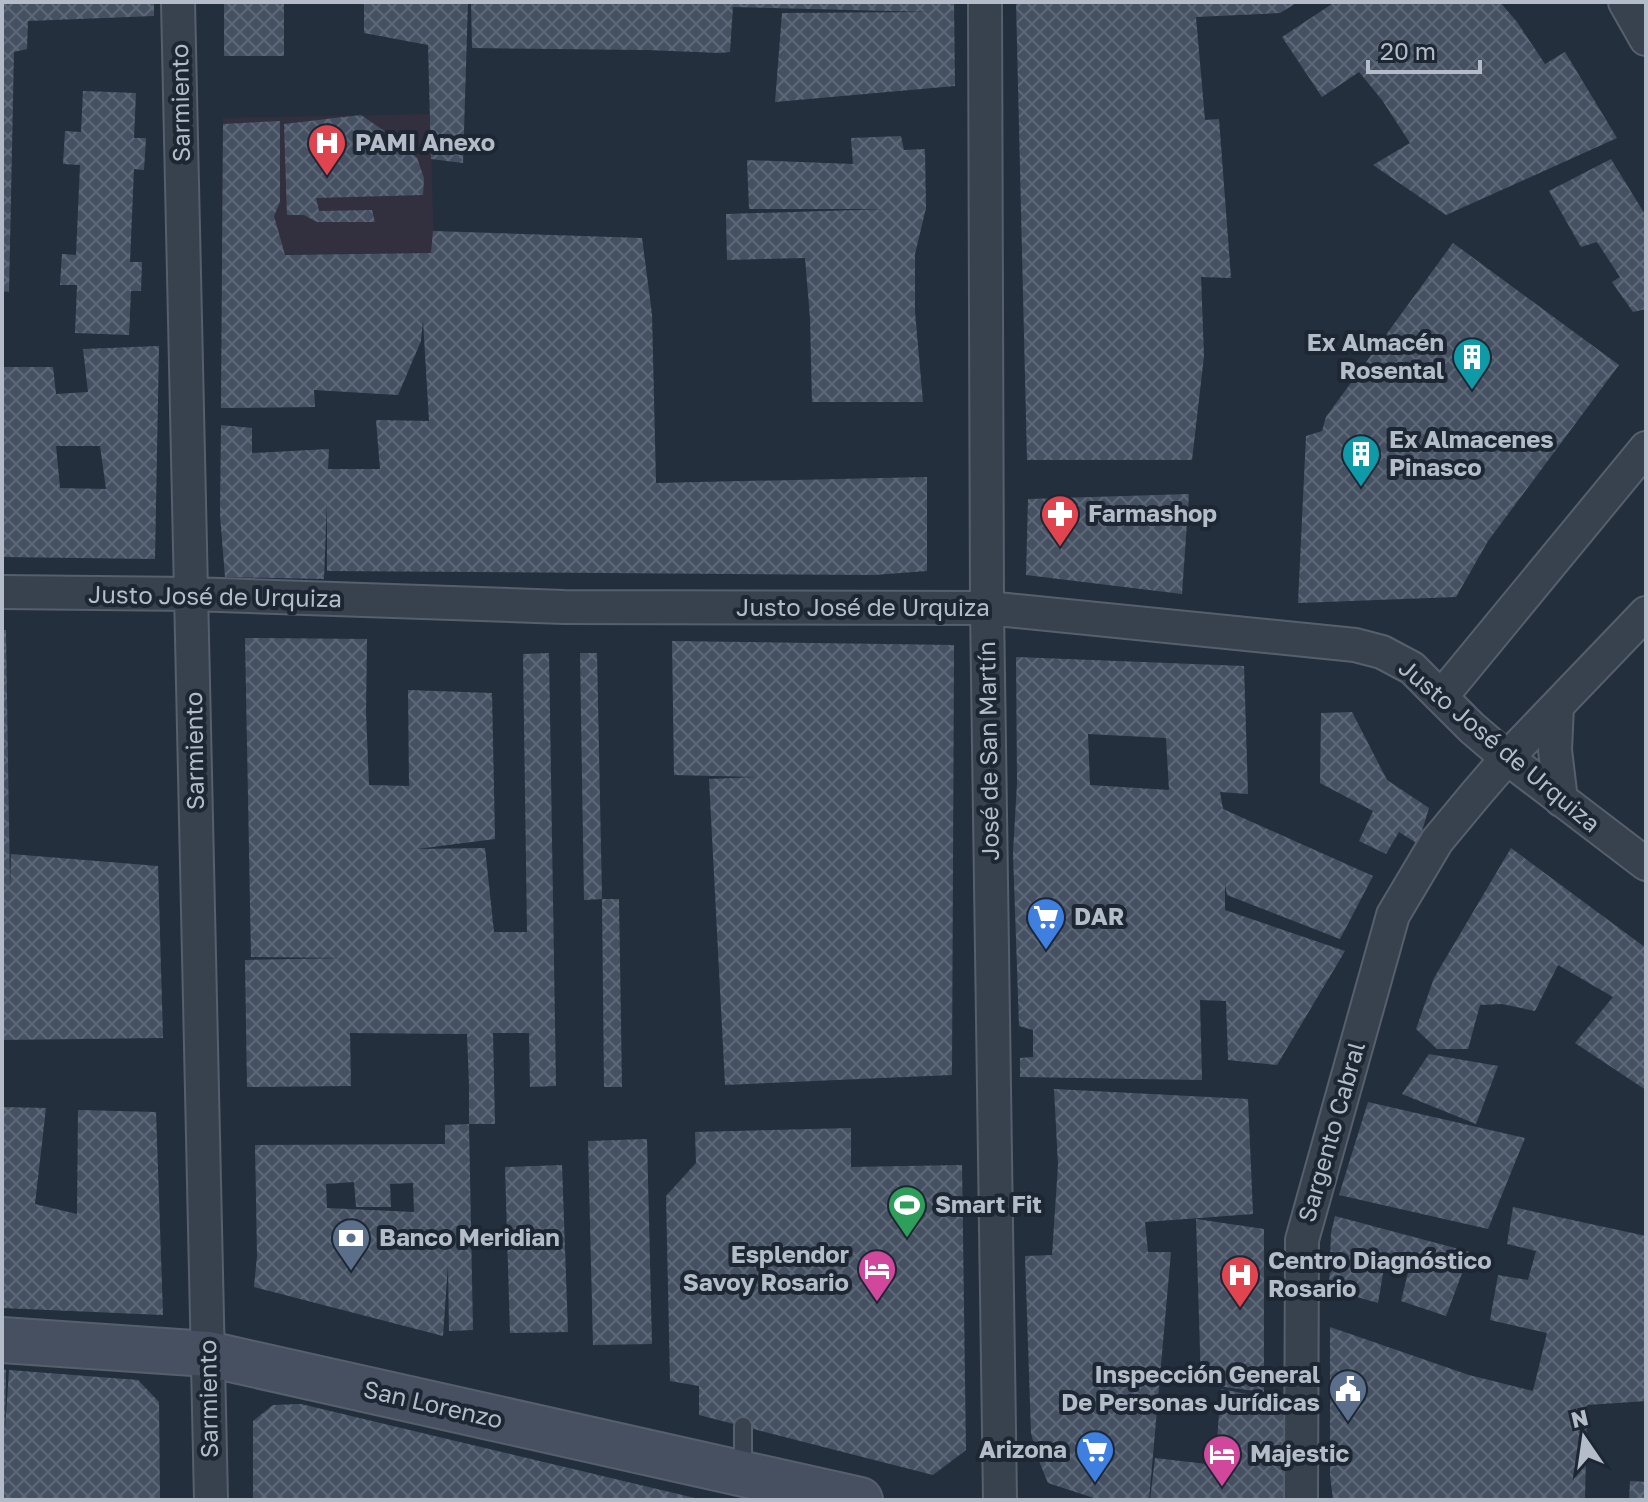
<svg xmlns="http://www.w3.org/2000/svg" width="1648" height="1502" viewBox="0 0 1648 1502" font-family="'Golos Text',sans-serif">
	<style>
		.medical { fill: #32303f }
		.building { fill: url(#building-cross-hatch); fill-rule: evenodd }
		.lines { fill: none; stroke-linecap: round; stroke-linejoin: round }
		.lane-casing { stroke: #565f6c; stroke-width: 20 }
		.street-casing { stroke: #565f6c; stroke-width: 36 }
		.secondary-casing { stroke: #565f6c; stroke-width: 48 }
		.lane { stroke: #38414e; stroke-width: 16 }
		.street { stroke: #38414e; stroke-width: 32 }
		.secondary { stroke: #465061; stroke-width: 44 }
		.labels { text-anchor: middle; stroke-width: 8; stroke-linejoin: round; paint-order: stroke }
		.street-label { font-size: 24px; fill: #b4bcc9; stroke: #1d2633 }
		.poi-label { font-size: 24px; font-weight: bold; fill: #b4bcc9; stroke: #1d2633; text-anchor: start }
	</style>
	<defs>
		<pattern id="building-cross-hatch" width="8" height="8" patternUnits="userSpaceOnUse" patternTransform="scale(2)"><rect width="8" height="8" fill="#455162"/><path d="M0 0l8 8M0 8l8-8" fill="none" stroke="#5d6877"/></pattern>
	</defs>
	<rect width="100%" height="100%" fill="#242f3e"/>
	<path class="medical" d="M 430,114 L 434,253 L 222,255 L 223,118 Z"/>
	<path class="building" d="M 2,2 L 154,2 L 154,16 L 28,21 L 27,49 L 14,52 L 9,292 L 2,291 Z
		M 224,2 L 284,2 L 284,56 L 224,56 Z
		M 364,2 L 468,2 L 463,163 L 431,159 L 428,45 L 364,33 Z
		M 471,2 L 954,2 L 955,86 L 775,102 L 782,13 L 931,12 L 733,7 L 730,52 L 720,53 L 647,50 L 472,48 Z
		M 1016,2 L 1298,2 L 1280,13 L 1196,17 L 1205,120 L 1219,119 L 1231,278 L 1201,277 L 1204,356 L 1192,460 L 1027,460 Z
		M 1335,2 L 1500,2 L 1517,22 L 1545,64 L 1565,52 L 1617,138 L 1446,215 L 1373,165 L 1410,143 L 1382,100 L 1359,72 L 1322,97 L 1282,37 Z
		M 83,91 L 136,93 L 134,138 L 146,138 L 144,170 L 134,169 L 130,262 L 142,262 L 141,291 L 131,291 L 129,335 L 75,333 L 77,285 L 60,285 L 62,254 L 76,255 L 80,165 L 63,164 L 65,131 L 81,132 Z
		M 361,115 L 399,141 L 417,158 L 424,178 L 423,195 L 316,198 L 319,211 L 372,210 L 375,222 L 317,222 L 304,215 L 287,215 L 284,124 Z
		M 280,121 L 280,202 L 274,216 L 285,255 L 431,253 L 433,231 L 642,238 L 652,314 L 656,483 L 927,477 L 927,571 L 874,575 L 327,571 L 327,501 L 324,579 L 225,577 L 220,515 L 221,425 L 252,428 L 252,453 L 329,449 L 328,469 L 380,469 L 376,420 L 429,421 L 423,320 L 421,341 L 398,395 L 314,390 L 315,407 L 221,408 L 223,124 Z
		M 901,136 L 904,150 L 925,149 L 926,208 L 915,254 L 915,312 L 923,402 L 812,402 L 810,318 L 805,258 L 727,260 L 726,214 L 887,209 L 749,209 L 747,160 L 853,164 L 851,138 Z
		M 1611,159 L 1646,216 L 1646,309 L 1633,312 L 1612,282 L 1620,277 L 1597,242 L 1581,247 L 1549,191 Z
		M 1453,243 L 1619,365 L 1488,541 L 1456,597 L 1298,603 L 1306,436 L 1322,431 L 1326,417 Z
		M 159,346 L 155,559 L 2,557 L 2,367 L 53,367 L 56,394 L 88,392 L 83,349 ZM 56,446 L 100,446 L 106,489 L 60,488 Z
		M 1189,494 L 1182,594 L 1026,575 L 1028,499 Z
		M 2,630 L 6,630 L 10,892 L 11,854 L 158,866 L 163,1038 L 2,1040 Z
		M 245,638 L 367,639 L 366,713 L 369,785 L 409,786 L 408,690 L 492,693 L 495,839 L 417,849 L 485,848 L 494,932 L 527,932 L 523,654 L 549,653 L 556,1086 L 530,1087 L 529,1033 L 493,1033 L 495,1124 L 469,1124 L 473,1330 L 449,1331 L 448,1265 L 443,1336 L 254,1287 L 257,1256 L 255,1145 L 445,1144 L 445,1125 L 469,1124 L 469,1085 L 467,1034 L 350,1033 L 351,1086 L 247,1087 L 245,960 L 347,958 L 251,957 ZM 354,1182 L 356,1207 L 391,1207 L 390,1184 L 413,1183 L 414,1212 L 327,1208 L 326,1184 Z
		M 672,641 L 954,645 L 952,1075 L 725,1085 L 709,779 L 756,777 L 674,775 Z
		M 580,653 L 597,653 L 602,899 L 584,900 Z
		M 1016,657 L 1244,666 L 1248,794 L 1220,792 L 1223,809 L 1373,876 L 1340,939 L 1227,895 L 1225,884 L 1225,910 L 1345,951 L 1277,1065 L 1228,1060 L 1226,1001 L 1200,1000 L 1202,1080 L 1020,1077 L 1020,1058 L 1033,1057 L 1033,1030 L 1019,1026 L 1013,853 L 1017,783 ZM 1088,734 L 1166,738 L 1169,790 L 1090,785 Z
		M 1352,712 L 1387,780 L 1429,808 L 1418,844 L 1399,832 L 1386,854 L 1359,841 L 1373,811 L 1320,783 L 1321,713 Z
		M 1511,848 L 1646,948 L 1646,1090 L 1575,1043 L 1613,997 L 1558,965 L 1535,1011 L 1502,1004 L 1480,1005 L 1468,1049 L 1437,1049 L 1416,1029 L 1434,978 Z
		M 602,899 L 619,899 L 622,1087 L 604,1087 Z
		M 1429,1054 L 1498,1066 L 1476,1124 L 1402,1094 Z
		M 1054,1089 L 1248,1099 L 1253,1214 L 1145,1222 L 1148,1252 L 1171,1252 L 1149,1500 L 1100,1500 L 1048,1483 L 1037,1456 L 1031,1433 L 1025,1256 L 1052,1255 L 1058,1165 Z
		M 1368,1102 L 1525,1138 L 1488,1229 L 1339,1195 Z
		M 2,1107 L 46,1108 L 35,1204 L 77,1214 L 78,1110 L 156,1112 L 163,1315 L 2,1308 Z
		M 851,1128 L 851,1167 L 962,1165 L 966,1450 L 933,1475 L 699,1415 L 699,1386 L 670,1381 L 666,1196 L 696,1163 L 695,1132 Z
		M 647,1139 L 652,1344 L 593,1345 L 588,1141 Z
		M 562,1165 L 568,1332 L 510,1333 L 505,1167 Z
		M 1513,1207 L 1646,1236 L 1646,1401 L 1587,1405 L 1585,1500 L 1333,1500 L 1330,1475 L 1330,1327 L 1469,1375 L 1533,1391 L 1547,1333 L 1490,1320 L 1498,1275 L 1528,1280 L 1536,1251 L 1507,1244 Z
		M 1335,1216 L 1470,1252 L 1446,1316 L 1401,1301 L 1411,1261 L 1386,1256 L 1378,1303 L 1329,1289 L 1331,1233 Z
		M 1196,1219 L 1264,1229 L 1264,1392 L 1201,1384 Z
		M 2,1369 L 6,1370 L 5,1430 L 9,1370 L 138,1380 L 159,1402 L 160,1500 L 4,1500 Z
		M 1221,1389 L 1284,1401 L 1286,1500 L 1150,1500 L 1155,1458 L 1215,1465 Z
		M 301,1404 L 699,1499 L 699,1500 L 253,1500 L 253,1421 L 273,1405 Z
		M 1630,1481 L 1646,1482 L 1646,1500 L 1629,1500 Z"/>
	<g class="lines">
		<defs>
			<path id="lane" d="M 743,1473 L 743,1426"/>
			<path id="street" d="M 178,2 L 211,1500
				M 985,2 L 987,608 L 1000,1500
				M 1625,2 L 1646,39
				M 2,592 L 192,594 L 564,607 L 987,608 L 1355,645 L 1382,652 L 1412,668 L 1472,728 L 1507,758 L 1646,864
				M 1441,697 L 1646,448
				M 1557,706 L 1555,750 L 1561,800
				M 1301,1500 L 1302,1240 L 1393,915 L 1437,841 L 1476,794 L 1507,758 L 1646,613"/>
			<path id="secondary" d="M 2,1340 L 208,1354 L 860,1500"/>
		</defs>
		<use href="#lane" class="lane-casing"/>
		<use href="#street" class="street-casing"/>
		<use href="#secondary" class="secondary-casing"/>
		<use href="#lane" class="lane"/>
		<use href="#street" class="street"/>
		<use href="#secondary" class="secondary"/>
	</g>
	<defs>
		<symbol id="hospital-pin" viewBox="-11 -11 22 30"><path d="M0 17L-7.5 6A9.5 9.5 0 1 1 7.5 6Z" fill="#e0444e" stroke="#1d2633"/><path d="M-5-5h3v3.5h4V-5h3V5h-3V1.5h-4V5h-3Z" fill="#fff"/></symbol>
		<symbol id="building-pin" viewBox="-11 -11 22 30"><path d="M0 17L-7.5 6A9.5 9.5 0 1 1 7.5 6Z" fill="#0f9aa8" stroke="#1d2633"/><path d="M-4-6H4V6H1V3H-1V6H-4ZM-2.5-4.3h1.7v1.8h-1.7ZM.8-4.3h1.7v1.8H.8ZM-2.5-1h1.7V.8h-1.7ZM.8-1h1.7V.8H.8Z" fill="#fff"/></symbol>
		<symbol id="pharmacy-pin" viewBox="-11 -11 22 30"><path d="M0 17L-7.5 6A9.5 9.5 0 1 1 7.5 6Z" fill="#e0444e" stroke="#1d2633"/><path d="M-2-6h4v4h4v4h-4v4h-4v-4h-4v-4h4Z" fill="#fff"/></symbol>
		<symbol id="supermarket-pin" viewBox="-11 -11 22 30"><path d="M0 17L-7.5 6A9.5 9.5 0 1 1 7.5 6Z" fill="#3f7fe0" stroke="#1d2633"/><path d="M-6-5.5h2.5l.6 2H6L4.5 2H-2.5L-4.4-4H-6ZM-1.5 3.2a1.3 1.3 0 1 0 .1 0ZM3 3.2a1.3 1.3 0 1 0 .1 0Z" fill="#fff"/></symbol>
		<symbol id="stadium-pin" viewBox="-11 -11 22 30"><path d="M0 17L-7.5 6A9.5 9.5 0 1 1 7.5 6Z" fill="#2e9e5b" stroke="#1d2633"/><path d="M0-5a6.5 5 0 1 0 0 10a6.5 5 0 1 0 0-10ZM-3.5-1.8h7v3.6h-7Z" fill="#fff"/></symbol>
		<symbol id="bank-pin" viewBox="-11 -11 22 30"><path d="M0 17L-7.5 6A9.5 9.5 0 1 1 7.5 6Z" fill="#5c6f8a" stroke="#1d2633"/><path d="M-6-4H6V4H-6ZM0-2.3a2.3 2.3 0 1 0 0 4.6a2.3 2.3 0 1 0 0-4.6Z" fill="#fff"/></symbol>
		<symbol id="hotel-pin" viewBox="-11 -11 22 30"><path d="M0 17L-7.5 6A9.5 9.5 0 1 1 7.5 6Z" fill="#d1479c" stroke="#1d2633"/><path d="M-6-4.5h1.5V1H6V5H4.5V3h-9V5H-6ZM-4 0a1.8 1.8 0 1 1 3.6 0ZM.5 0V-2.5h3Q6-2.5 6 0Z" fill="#fff"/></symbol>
		<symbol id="civic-pin" viewBox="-11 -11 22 30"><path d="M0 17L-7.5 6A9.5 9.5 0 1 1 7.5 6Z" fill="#5c6f8a" stroke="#1d2633"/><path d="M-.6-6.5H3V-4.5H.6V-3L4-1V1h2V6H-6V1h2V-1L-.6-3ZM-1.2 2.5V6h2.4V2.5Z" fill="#fff"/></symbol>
	</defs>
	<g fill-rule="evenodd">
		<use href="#hospital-pin" x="305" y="121" width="44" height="60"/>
		<use href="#building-pin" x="1450" y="335" width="44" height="60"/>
		<use href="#building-pin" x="1339" y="432" width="44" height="60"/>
		<use href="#pharmacy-pin" x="1038" y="492" width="44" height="60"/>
		<use href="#supermarket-pin" x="1024" y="895" width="44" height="60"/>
		<use href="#stadium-pin" x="885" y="1183" width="44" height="60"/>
		<use href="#bank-pin" x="329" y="1216" width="44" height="60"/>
		<use href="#hotel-pin" x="855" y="1247" width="44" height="60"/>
		<use href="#hospital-pin" x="1218" y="1253" width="44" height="60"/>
		<use href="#civic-pin" x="1326" y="1367" width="44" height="60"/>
		<use href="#supermarket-pin" x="1073" y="1428" width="44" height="60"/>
		<use href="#hotel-pin" x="1200" y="1432" width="44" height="60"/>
	</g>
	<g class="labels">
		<g class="street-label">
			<text transform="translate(181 103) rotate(-91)" y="8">Sarmiento</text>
			<text transform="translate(215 597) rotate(1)" y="8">Justo José de Urquiza</text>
			<text x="863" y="616">Justo José de Urquiza</text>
			<text transform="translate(1499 746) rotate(40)" y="8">Justo José de Urquiza</text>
			<text transform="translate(195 751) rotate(-91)" y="8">Sarmiento</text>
			<text transform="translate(989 751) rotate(-91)" y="8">José de San Martín</text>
			<text transform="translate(1332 1132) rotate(-74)" y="8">Sargento Cabral</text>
			<text transform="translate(209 1399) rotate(-91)" y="8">Sarmiento</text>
			<text transform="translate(433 1405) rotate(13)" y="8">San Lorenzo</text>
		</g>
		<g class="poi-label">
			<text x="355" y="151">PAMI Anexo</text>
			<text x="1444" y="351" text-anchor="end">Ex Almacén<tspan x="1444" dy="28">Rosental</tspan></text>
			<text x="1389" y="448">Ex Almacenes<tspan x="1389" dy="28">Pinasco</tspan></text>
			<text x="1088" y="522">Farmashop</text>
			<text x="1074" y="925">DAR</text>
			<text x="935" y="1213">Smart Fit</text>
			<text x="379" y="1246">Banco Meridian</text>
			<text x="849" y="1263" text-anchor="end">Esplendor<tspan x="849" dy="28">Savoy Rosario</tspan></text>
			<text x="1268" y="1269">Centro Diagnóstico<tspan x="1268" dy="28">Rosario</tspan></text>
			<text x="1320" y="1383" text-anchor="end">Inspección General<tspan x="1320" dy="28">De Personas Jurídicas</tspan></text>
			<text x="1067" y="1458" text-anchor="end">Arizona</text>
			<text x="1250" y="1462">Majestic</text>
		</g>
	</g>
	<rect width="1648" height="1502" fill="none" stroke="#b4bcc9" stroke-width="8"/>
	<g transform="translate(1584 1438) rotate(347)" stroke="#1d2633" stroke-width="6" paint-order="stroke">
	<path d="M0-6L14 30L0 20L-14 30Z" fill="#b4bcc9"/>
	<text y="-12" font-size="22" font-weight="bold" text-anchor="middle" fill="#b4bcc9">N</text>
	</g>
	<path d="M1368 60v12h112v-12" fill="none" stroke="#b4bcc9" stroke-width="4"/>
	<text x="1380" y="60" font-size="24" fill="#b4bcc9" stroke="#1d2633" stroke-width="6" paint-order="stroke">20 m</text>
</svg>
